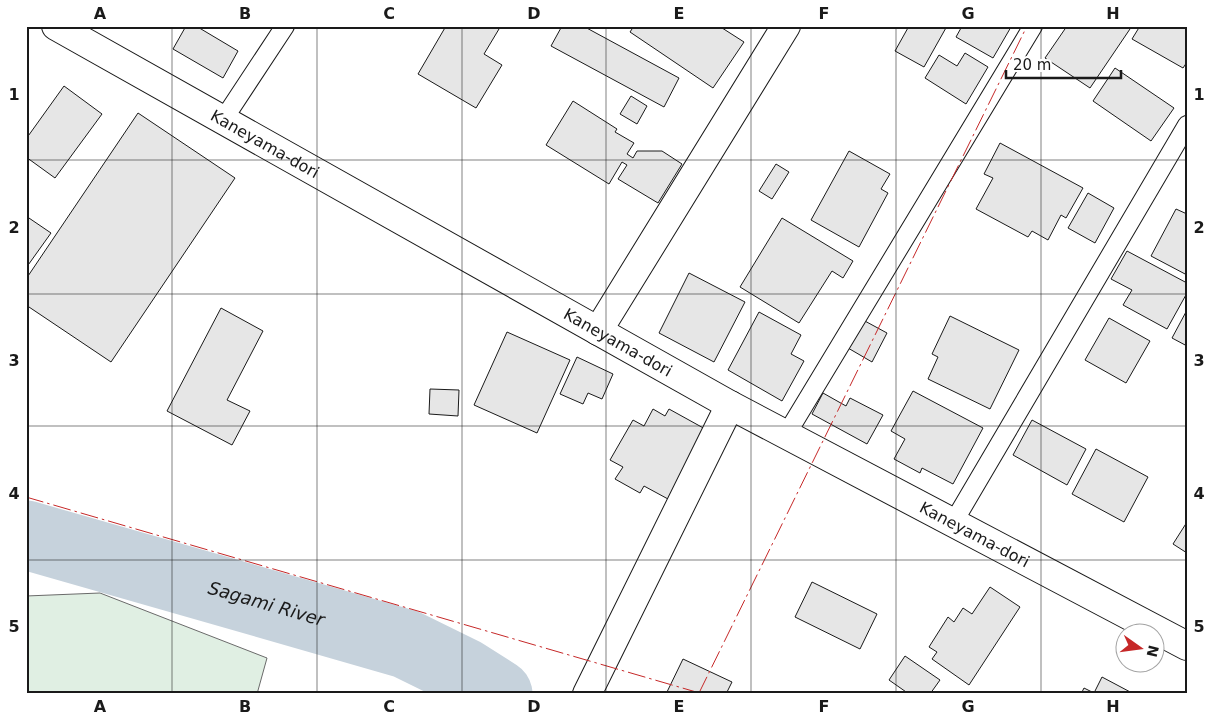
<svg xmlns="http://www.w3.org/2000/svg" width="1213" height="720" viewBox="0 0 1213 720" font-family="'DejaVu Sans',sans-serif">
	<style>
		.green { fill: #e0efe3; stroke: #6a6a6a }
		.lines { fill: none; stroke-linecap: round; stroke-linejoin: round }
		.river { stroke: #c6d2dc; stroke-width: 69 }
		.building { fill: #e6e6e6; stroke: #1a1a1a }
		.lane-casing { stroke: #1a1a1a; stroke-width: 20 }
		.street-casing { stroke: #1a1a1a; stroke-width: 30 }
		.secondary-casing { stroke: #1a1a1a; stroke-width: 30 }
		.lane { stroke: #fff; stroke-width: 18 }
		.street { stroke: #fff; stroke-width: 28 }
		.secondary { stroke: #fff; stroke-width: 28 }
		.power { stroke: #c62828; stroke-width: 1; stroke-dasharray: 18 4 2.5 4; stroke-linecap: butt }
		.grid { fill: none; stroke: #1a1a1a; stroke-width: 1; stroke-opacity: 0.55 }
		.labels { text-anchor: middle; stroke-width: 4; stroke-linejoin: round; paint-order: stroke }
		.street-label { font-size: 16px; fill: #1a1a1a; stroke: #fff }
		.water-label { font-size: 18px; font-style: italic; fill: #1a1a1a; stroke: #fff }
		.neatline { fill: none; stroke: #1a1a1a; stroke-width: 2 }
		.grid-label { font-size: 16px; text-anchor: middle; font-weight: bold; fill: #1a1a1a }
	</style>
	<rect width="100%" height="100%" fill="#fff"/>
	<path class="green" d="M 100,593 L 267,658 L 257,694 L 26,694 L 26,596 Z"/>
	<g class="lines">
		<path class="river" id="s1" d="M 26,535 L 406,644 L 465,673 L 498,694"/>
	</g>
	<path class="building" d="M 186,26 L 196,26 L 238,51 L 223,78 L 173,49 Z
		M 446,26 L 493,26 L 499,29 L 484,54 L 502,65 L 476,108 L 418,74 Z
		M 562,26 L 583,26 L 679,78 L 664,107 L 551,46 Z
		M 634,26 L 719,26 L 744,42 L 713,88 L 630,32 Z
		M 909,26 L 947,26 L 924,67 L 895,51 Z
		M 958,26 L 1009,26 L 1011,27 L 993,58 L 956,37 L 961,28 Z
		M 1067,26 L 1132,26 L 1090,88 L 1045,58 Z
		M 1140,26 L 1187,26 L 1187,62 L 1183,68 L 1132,39 Z
		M 965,53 L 988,67 L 966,104 L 925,78 L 939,55 L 957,66 Z
		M 1115,68 L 1174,108 L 1151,141 L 1093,101 Z
		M 64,86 L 102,114 L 55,178 L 26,157 L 26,139 Z
		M 631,96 L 647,106 L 637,124 L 620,114 Z
		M 573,101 L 617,129 L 615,132 L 634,143 L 627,154 L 633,158 L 637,151 L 662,151 L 682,164 L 658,203 L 618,179 L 627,165 L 622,162 L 609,184 L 546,145 Z
		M 138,113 L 235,178 L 111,362 L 26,305 L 26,279 Z
		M 1000,143 L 1083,188 L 1066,218 L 1061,215 L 1048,240 L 1032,231 L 1028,237 L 976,209 L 993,178 L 984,174 Z
		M 849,151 L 890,174 L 881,189 L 888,193 L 859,247 L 811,220 Z
		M 776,164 L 789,172 L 772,199 L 759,191 Z
		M 1088,193 L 1114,208 L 1095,243 L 1068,228 Z
		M 1176,209 L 1187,214 L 1187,275 L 1151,256 Z
		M 26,216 L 51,233 L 26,268 Z
		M 782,218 L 853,261 L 843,278 L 832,271 L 799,323 L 740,287 Z
		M 1127,251 L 1187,283 L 1187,293 L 1167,329 L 1123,305 L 1132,290 L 1111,279 Z
		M 689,273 L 745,302 L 714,362 L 659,333 Z
		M 221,308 L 263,331 L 227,400 L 250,411 L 232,445 L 167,411 Z
		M 1187,310 L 1187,346 L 1172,338 Z
		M 759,312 L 801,335 L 791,354 L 804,361 L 782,401 L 728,370 Z
		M 950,316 L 1019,350 L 990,409 L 928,379 L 938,357 L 932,354 Z
		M 1109,318 L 1150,341 L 1126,383 L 1085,360 Z
		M 863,320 L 887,333 L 872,362 L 848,348 Z
		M 507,332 L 570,360 L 537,433 L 474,405 Z
		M 577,357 L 613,374 L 602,399 L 588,393 L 583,404 L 560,394 Z
		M 430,389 L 459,390 L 458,416 L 429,414 Z
		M 913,391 L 983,428 L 953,484 L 922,468 L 920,473 L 894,459 L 905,439 L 891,431 Z
		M 823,393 L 846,406 L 850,398 L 883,415 L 867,444 L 812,414 Z
		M 653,409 L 665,416 L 669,409 L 707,430 L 668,499 L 644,486 L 640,493 L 615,479 L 623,467 L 610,460 L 633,420 L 644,426 Z
		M 1032,420 L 1086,449 L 1067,485 L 1013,455 Z
		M 1096,449 L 1148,477 L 1124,522 L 1072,494 Z
		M 1187,522 L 1187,553 L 1173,544 Z
		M 812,582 L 877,614 L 860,649 L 795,617 Z
		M 990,587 L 1020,607 L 969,685 L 932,659 L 937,652 L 929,647 L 948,617 L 954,622 L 963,608 L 972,614 Z
		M 905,656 L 940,680 L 930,694 L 909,694 L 889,680 Z
		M 683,659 L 732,682 L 726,694 L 666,694 Z
		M 1102,677 L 1134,694 L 1081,694 L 1084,688 L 1094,693 Z"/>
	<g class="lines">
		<defs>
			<path id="lane" d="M 223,120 L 285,26
				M 786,435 L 1033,26
				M 953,523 L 1187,125"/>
			<path id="street" d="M 598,331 L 786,26
				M 587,694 L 730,405"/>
			<g id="secondary">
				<path id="s2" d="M 56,26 L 730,405 L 1187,646"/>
			</g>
		</defs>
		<use href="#lane" class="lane-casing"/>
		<use href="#street" class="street-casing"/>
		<use href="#secondary" class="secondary-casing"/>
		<use href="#lane" class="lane"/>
		<use href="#street" class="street"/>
		<use href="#secondary" class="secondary"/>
		<path class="power" d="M 26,497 L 703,694
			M 699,693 L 1027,26"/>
	</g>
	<path class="grid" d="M 172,26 L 172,694M 317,26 L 317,694M 462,26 L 462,694M 606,26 L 606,694M 751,26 L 751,694M 896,26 L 896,694M 1041,26 L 1041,694M 26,160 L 1187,160M 26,294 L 1187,294M 26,426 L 1187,426M 26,560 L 1187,560"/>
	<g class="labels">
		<g class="street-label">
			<text dy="6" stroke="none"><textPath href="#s2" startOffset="240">Kaneyama-dori</textPath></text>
			<text dy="6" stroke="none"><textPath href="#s2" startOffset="645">Kaneyama-dori</textPath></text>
			<text dy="6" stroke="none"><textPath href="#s2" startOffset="1050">Kaneyama-dori</textPath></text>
		</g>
		<g class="water-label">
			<text dy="6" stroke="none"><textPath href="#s1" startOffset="250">Sagami River</textPath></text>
		</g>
	</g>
	<rect width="1213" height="720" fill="none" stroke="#ffffff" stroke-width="55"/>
	<g transform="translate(1140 648) rotate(104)"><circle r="24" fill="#ffffff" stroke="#a3a3a3"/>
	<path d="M0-4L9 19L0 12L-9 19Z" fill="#c62828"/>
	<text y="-8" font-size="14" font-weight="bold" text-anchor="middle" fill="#1a1a1a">N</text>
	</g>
	<path d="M1006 70v8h115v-8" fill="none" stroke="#1a1a1a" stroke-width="2.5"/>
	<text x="1013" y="70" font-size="15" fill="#1a1a1a" stroke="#ffffff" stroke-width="4" paint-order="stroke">20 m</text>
	<rect x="28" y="28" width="1158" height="664" class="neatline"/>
	<g class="grid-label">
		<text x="100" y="19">A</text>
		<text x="245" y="19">B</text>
		<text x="389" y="19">C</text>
		<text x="534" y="19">D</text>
		<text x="679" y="19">E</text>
		<text x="824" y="19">F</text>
		<text x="968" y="19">G</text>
		<text x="1113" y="19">H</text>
		<text x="14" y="100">1</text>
		<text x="1199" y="100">1</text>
		<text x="14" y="233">2</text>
		<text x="1199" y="233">2</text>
		<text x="14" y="366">3</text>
		<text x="1199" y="366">3</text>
		<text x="14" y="499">4</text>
		<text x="1199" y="499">4</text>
		<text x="14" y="632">5</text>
		<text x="1199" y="632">5</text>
		<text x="100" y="712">A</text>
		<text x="245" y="712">B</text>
		<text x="389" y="712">C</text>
		<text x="534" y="712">D</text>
		<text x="679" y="712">E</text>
		<text x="824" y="712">F</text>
		<text x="968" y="712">G</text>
		<text x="1113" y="712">H</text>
	</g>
</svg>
